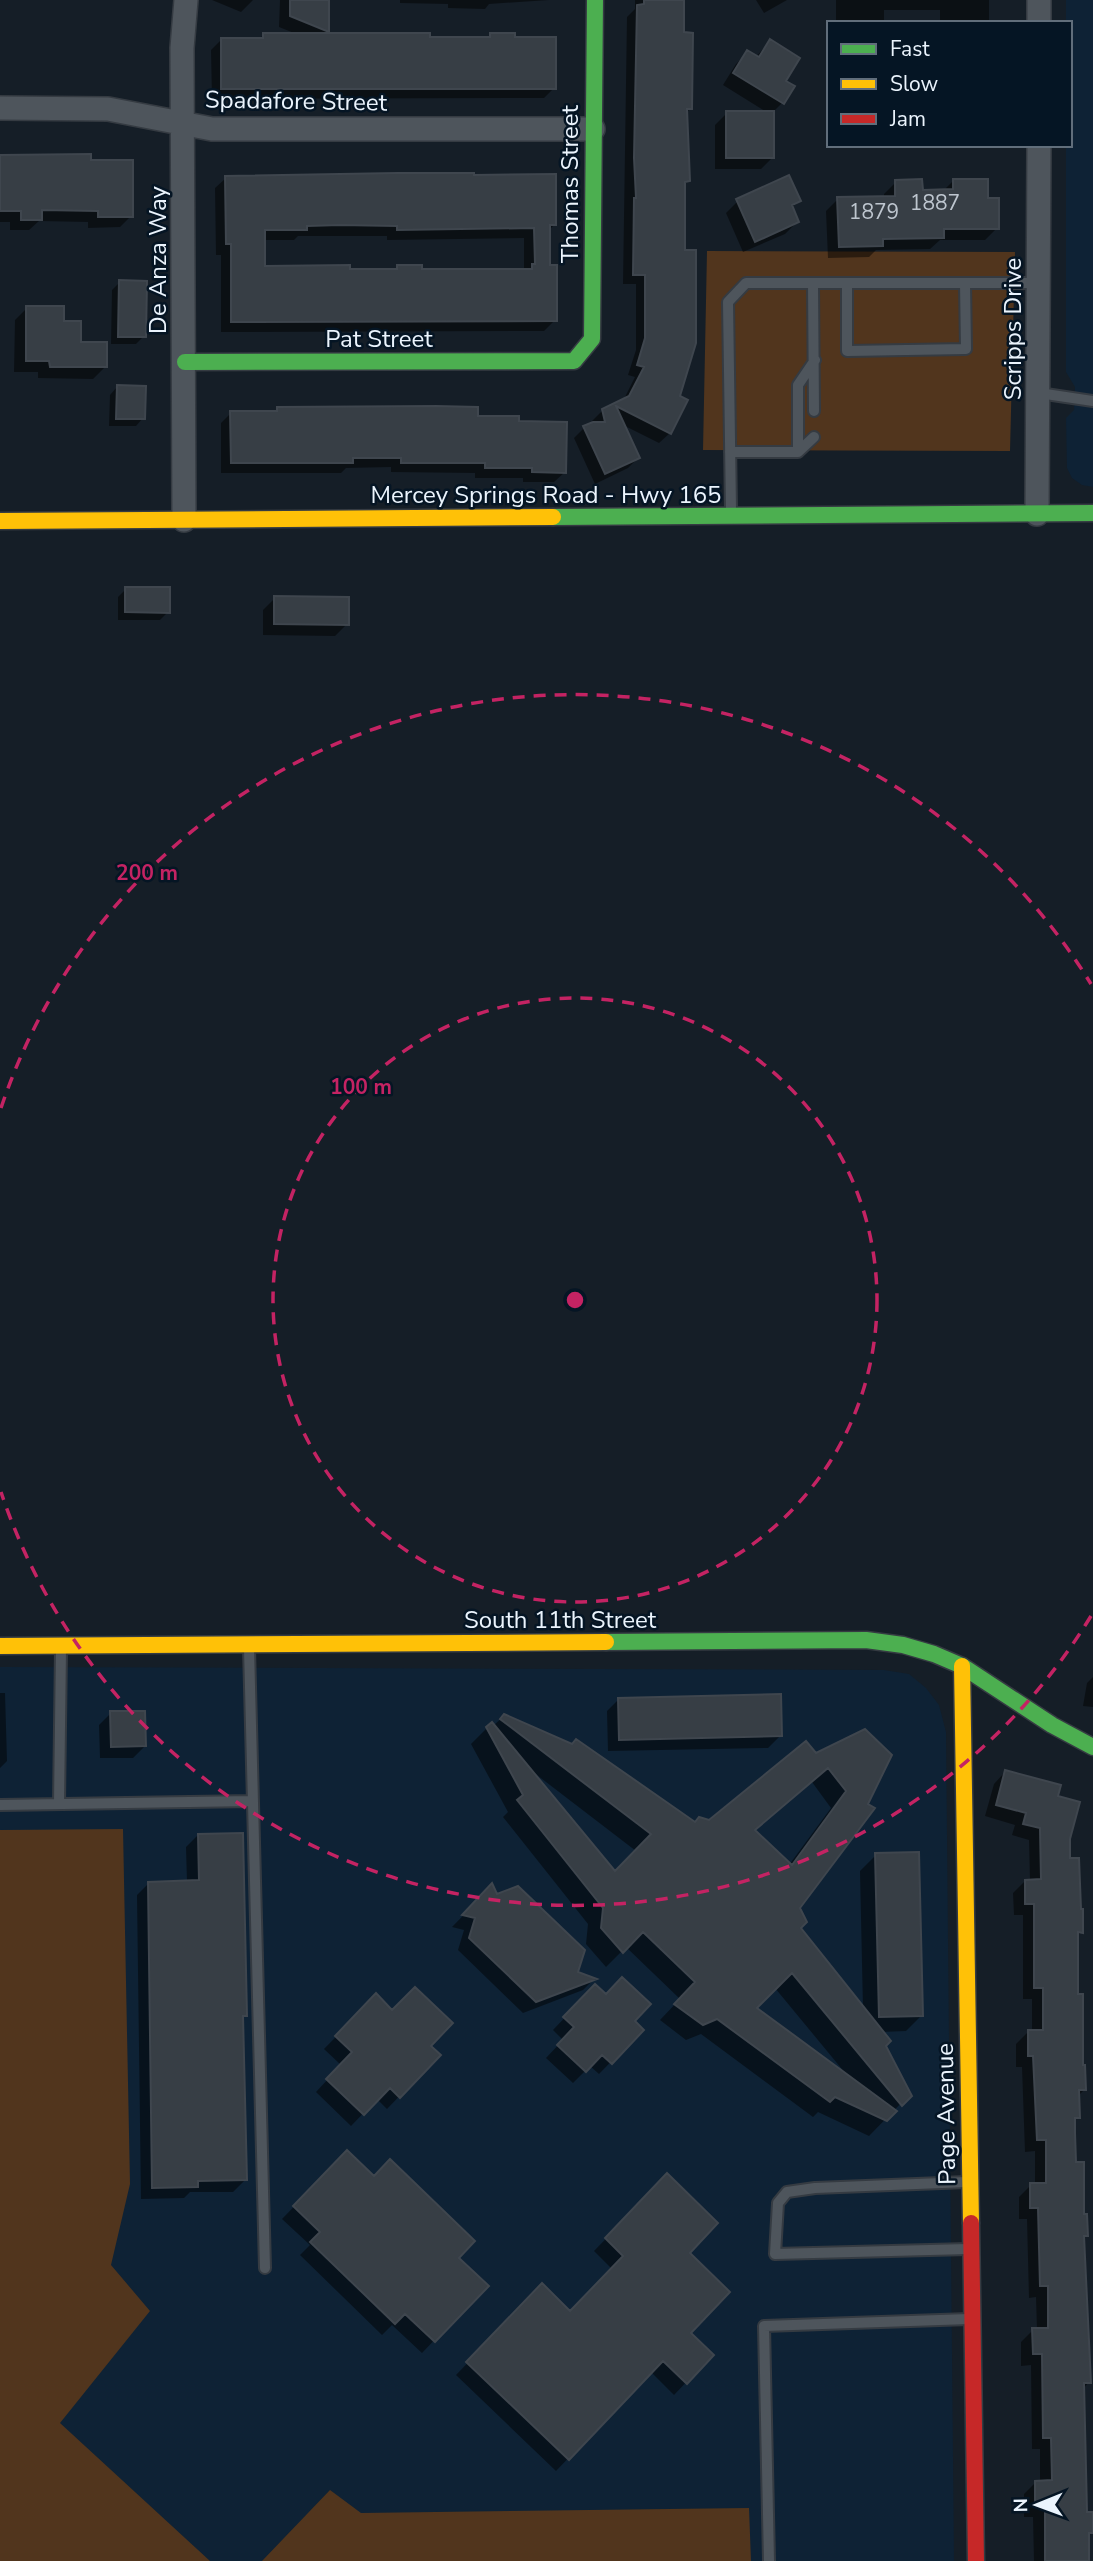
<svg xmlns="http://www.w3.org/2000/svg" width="1093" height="2561" viewBox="0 0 1093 2561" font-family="'Nunito Sans',sans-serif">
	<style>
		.built { fill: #0e2235 }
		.green { fill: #51351d }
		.shadow { fill: #0007; fill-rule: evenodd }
		.building { fill: #373e45; stroke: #3f464e; stroke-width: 2; fill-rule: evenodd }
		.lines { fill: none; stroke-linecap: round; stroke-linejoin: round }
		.lane-casing { stroke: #353b42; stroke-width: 14 }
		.street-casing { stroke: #353b42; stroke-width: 26 }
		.fast-casing { stroke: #353b42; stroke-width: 19 }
		.slow-casing { stroke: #353b42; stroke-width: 19 }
		.jam-casing { stroke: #353b42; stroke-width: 19 }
		.lane { stroke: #4e555c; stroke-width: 10 }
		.street { stroke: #4e555c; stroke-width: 23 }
		.fast { stroke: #4caf50; stroke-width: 16 }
		.slow { stroke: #ffc107; stroke-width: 16 }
		.jam { stroke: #c62828; stroke-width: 16 }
		.ring { fill: none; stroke: #c42363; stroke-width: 3.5; stroke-dasharray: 12 9 }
		.labels { text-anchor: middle; stroke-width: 5; stroke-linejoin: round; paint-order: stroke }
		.number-label { font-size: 21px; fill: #bec6cf }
		.street-label { font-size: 24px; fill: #ebf4fd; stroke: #051524 }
		.centre { fill: #c42363; stroke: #051524; stroke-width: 3.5 }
		.ring-label { font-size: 21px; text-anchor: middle; font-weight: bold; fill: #c42363; stroke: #051524; stroke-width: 5; stroke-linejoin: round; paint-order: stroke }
	</style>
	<rect width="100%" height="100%" fill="#151e27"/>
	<path class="built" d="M 1066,0 L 1093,0 L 1093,487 L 1082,485 L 1072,478 L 1067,468 L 1066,418 L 1074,410 L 1075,387 L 1066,372 L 1066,145 L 1070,145 L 1070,23 L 1066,23 Z
		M 0,1667 L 884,1670 L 909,1674 L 926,1688 L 939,1705 L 946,1732 L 954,2561 L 0,2561 Z"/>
	<path class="green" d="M 707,251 L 1015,252 L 1010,451 L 703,450 Z
		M 123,1829 L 130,2184 L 111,2265 L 150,2311 L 60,2423 L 210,2561 L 0,2561 L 0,1830 Z
		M 330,2490 L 361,2513 L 749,2508 L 751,2561 L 262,2561 Z"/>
	<path class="shadow" d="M 212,0 L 253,0 L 241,12 Z
		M 280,0 L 327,0 L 327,31 L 323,35 L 486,39 L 490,35 L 554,88 L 544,98 L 212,99 L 211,50 L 221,40 L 259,40 L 263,35 L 299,35 L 279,27 Z
		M 400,0 L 549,0 L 489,4 L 485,9 L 448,8 L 448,4 L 400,3 Z
		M 635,0 L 682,0 L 682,34 L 691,108 L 686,113 L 688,181 L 684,185 L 670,433 L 659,443 L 623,425 L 638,458 L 628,468 L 595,484 L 574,438 L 584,428 L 593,424 L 592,421 L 603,410 L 623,401 L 635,377 L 628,375 L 636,350 L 636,284 L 623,284 L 627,17 L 635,9 Z
		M 756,0 L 787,0 L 764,13 Z
		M 836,0 L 989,0 L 989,23 L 940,23 L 940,10 L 884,10 L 884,23 L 834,23 L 836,21 Z
		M 829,28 L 829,87 L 827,87 L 826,30 Z
		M 770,41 L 784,81 L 792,86 L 782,103 L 773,112 L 773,157 L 761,169 L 715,169 L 715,125 L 727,113 L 768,113 L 723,85 L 736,64 L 748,52 L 756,57 Z
		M 0,156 L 90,162 L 131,216 L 120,227 L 88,228 L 88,222 L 39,221 L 29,230 L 10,230 L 10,222 L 0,222 Z
		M 226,178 L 554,225 L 548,231 L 549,266 L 555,320 L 544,331 L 221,332 L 221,255 L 216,255 L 215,188 ZM 298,236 L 387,236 L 387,240 L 524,238 L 524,271 L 420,271 L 398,267 L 394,271 L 348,271 L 264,268 L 263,240 L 294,240 Z
		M 954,180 L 986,199 L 997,228 L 985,240 L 940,240 L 930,249 L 876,250 L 869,257 L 828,258 L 826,211 L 838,199 L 884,198 L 884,194 L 896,182 L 921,192 L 943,191 Z
		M 738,201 L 799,201 L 791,208 L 797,222 L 785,234 L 743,252 L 726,213 Z
		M 120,282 L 144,336 L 136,344 L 111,344 L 112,290 Z
		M 27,308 L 62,323 L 79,343 L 105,367 L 93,379 L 38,378 L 38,372 L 14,372 L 15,320 Z
		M 117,387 L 143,418 L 136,426 L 109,426 L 110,395 Z
		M 278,408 L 476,418 L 517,423 L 565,472 L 554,482 L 523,482 L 523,478 L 475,478 L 475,473 L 391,472 L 391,467 L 346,468 L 341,473 L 221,473 L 221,423 L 231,413 L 273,413 Z
		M 126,589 L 168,612 L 160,620 L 118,620 L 118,597 Z
		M 275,598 L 347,624 L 335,636 L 263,635 L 263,610 Z
		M 1093,1677 L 1093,1707 L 1083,1706 L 1087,1683 Z
		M 0,1693 L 5,1693 L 7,1761 L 0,1768 Z
		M 619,1699 L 780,1736 L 768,1748 L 608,1751 L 607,1711 Z
		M 111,1713 L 145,1746 L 133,1758 L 100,1758 L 99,1725 Z
		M 504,1716 L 694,1824 L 710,1822 L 815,1755 L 890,1755 L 798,1907 L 799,1928 L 863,2009 L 860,1871 L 876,1855 L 922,2015 L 906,2031 L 881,2032 L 884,2046 L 909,2095 L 869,2136 L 818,2112 L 813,2117 L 701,2034 L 686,2040 L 660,2020 L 680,1999 L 626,1947 L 606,1967 L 586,1944 L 588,1924 L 503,1817 L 508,1812 L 471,1744 L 487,1728 L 493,1726 ZM 533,1772 L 636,1851 L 615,1873 ZM 812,1782 L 831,1808 L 789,1865 L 754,1831 ZM 775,1988 L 846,2074 L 755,2008 Z
		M 1005,1772 L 1056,1798 L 1068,1839 L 1069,1860 L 1081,1932 L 1076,1937 L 1076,1996 L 1085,2089 L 1078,2096 L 1078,2117 L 1073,2122 L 1074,2164 L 1086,2236 L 1082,2240 L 1089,2382 L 1083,2389 L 1085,2513 L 1092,2533 L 1087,2537 L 1088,2561 L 1034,2561 L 1033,2517 L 1024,2517 L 1024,2494 L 1036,2482 L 1040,2482 L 1040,2449 L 1032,2449 L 1031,2365 L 1021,2366 L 1021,2342 L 1033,2330 L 1037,2330 L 1036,2297 L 1029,2298 L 1027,2219 L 1019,2219 L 1019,2197 L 1031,2185 L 1035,2185 L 1035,2151 L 1025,2152 L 1022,2067 L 1016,2067 L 1016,2044 L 1028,2032 L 1032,2032 L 1032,1999 L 1023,1999 L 1023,1915 L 1014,1915 L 1013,1893 L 1025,1881 L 1030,1881 L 1029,1840 L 1012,1835 L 1015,1825 L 985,1816 L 994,1784 Z
		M 198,1835 L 245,2015 L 242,2019 L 245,2180 L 233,2192 L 190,2192 L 184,2198 L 141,2199 L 137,1895 L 149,1883 L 187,1882 L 186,1847 Z
		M 492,1886 L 496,1896 L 576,1973 L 594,1979 L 583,1990 L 523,2013 L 458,1950 L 464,1930 L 452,1927 Z
		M 595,1986 L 642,2030 L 599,2074 L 590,2066 L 573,2083 L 546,2058 L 563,2040 L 553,2030 Z
		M 376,1996 L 438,2056 L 387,2109 L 377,2099 L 351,2126 L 316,2092 L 341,2065 L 324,2049 Z
		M 347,2152 L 486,2286 L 422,2353 L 392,2325 L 382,2335 L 300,2255 L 310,2245 L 282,2219 Z
		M 667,2176 L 687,2253 L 688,2333 L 712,2355 L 674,2395 L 651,2372 L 556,2471 L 456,2375 L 542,2286 L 570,2313 L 612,2269 L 594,2251 Z"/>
	<path class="building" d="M 290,0 L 329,0 L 329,32 L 290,16 Z
		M 644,0 L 684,0 L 684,32 L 693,33 L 692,109 L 687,109 L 690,181 L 685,182 L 685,250 L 696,250 L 696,343 L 680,396 L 688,400 L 671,434 L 616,406 L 640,458 L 605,474 L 583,426 L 593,422 L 605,422 L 602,409 L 629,396 L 644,367 L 637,365 L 645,338 L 645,275 L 633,275 L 634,198 L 636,198 L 634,158 L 637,5 L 644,4 Z
		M 263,33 L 430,33 L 430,37 L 490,37 L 490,33 L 515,33 L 515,37 L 556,37 L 556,89 L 221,89 L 221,38 L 263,38 Z
		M 770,39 L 800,58 L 786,81 L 795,86 L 784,104 L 733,73 L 747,50 L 759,57 Z
		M 726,111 L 774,111 L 774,158 L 726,158 Z
		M 91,154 L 91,160 L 133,160 L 133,217 L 98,217 L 98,211 L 42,210 L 42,220 L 21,220 L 21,211 L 0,211 L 0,155 Z
		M 397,173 L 474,173 L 474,175 L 556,174 L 556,225 L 550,225 L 550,265 L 557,265 L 557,321 L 231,322 L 231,244 L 226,244 L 225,176 ZM 340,225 L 397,226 L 397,230 L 534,228 L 535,264 L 532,264 L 532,269 L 422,269 L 422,265 L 397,265 L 397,269 L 350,269 L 350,265 L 265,266 L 265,230 L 307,230 L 307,226 Z
		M 789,175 L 801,201 L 792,205 L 799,222 L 755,242 L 736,199 Z
		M 922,179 L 923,190 L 953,189 L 953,179 L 988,179 L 988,198 L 999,198 L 999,229 L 944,229 L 944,238 L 883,239 L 883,246 L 839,247 L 837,197 L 895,196 L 895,180 Z
		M 119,280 L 147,281 L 146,337 L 118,337 Z
		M 26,306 L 64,306 L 64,321 L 81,321 L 81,342 L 107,342 L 107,367 L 50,367 L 49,361 L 26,361 Z
		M 117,385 L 146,386 L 145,419 L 116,419 Z
		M 436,406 L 478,407 L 478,416 L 519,416 L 519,421 L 567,422 L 566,473 L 532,472 L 532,468 L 485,468 L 485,463 L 401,463 L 401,458 L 353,458 L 353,463 L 231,463 L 230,411 L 277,411 L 277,407 Z
		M 125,587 L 170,587 L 170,613 L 125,612 Z
		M 274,596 L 349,597 L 349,625 L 274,624 Z
		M 781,1694 L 782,1736 L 619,1740 L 618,1698 Z
		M 110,1711 L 145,1711 L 146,1746 L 111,1747 Z
		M 504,1714 L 572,1744 L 576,1739 L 695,1822 L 699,1817 L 709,1820 L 806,1741 L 816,1753 L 865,1729 L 892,1755 L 868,1804 L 875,1808 L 800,1908 L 807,1922 L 801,1928 L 891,2041 L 886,2046 L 912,2096 L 902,2106 L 792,1973 L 757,2008 L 897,2111 L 887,2121 L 835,2097 L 830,2102 L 717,2019 L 703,2025 L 674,2004 L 695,1982 L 643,1932 L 623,1953 L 601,1928 L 603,1908 L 517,1800 L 523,1795 L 486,1727 L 492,1722 L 615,1871 L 651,1834 L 500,1719 ZM 828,1768 L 846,1791 L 792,1865 L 755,1830 Z
		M 1005,1770 L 1061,1785 L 1058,1796 L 1080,1802 L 1070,1839 L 1070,1858 L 1079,1858 L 1081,1909 L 1083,1909 L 1083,1933 L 1078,1932 L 1078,1994 L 1083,1994 L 1083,2065 L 1085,2065 L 1086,2090 L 1079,2090 L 1080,2118 L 1075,2118 L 1075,2133 L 1076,2162 L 1084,2162 L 1084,2214 L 1087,2214 L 1088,2236 L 1084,2236 L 1091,2383 L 1084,2383 L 1087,2512 L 1093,2512 L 1093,2533 L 1089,2533 L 1089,2561 L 1045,2561 L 1045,2506 L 1035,2506 L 1035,2481 L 1052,2480 L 1051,2438 L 1043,2438 L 1042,2354 L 1033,2354 L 1032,2328 L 1048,2328 L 1048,2286 L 1040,2286 L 1038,2208 L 1030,2208 L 1030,2183 L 1046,2183 L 1046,2140 L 1037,2140 L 1033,2056 L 1028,2056 L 1028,2030 L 1043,2030 L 1043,1988 L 1034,1988 L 1034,1904 L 1025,1904 L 1025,1880 L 1041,1879 L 1040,1828 L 1023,1824 L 1026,1813 L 996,1805 Z
		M 243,1833 L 247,2016 L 243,2016 L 247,2180 L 198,2181 L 198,2187 L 152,2188 L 148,1882 L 199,1880 L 198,1834 Z
		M 919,1852 L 923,2016 L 879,2017 L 875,1853 Z
		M 492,1883 L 497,1894 L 518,1886 L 585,1950 L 578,1972 L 597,1979 L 536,2002 L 469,1938 L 475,1918 L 462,1915 Z
		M 622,1977 L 651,2004 L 635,2021 L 644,2030 L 612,2064 L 602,2055 L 586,2072 L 557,2045 L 574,2027 L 563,2017 L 595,1984 L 606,1994 Z
		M 415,1987 L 453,2023 L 431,2046 L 441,2055 L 400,2098 L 390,2088 L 364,2115 L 326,2079 L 352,2052 L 335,2036 L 376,1993 L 392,2010 Z
		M 347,2150 L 374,2176 L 390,2159 L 475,2241 L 459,2258 L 489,2286 L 435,2342 L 405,2314 L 395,2324 L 310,2242 L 320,2232 L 293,2206 Z
		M 667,2173 L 718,2223 L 690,2253 L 730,2292 L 691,2333 L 714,2355 L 687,2384 L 663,2361 L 569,2460 L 466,2362 L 542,2283 L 570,2311 L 623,2256 L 605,2238 Z"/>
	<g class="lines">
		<defs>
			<path id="lane" d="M 813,283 L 814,411
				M 847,283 L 847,351 L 966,349 L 965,283
				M 1039,393 L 1093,401
				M 730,452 L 798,452 L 814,437
				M 798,452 L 798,385 L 815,360
				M 731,510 L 728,302 L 746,283 L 1039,283
				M 249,1648 L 265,2268
				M 59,1804 L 61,1649
				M 0,1805 L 252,1801
				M 967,2182 L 815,2188 L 787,2192 L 778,2203 L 775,2254 L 968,2249
				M 769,2561 L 764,2326 L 969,2319"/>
			<path id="street" d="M 1039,23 L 1039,0
				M 0,108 L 108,109 L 212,129 L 593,129
				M 1037,514 L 1039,145
				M 184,520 L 182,48 L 186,0"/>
			<path id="fast" d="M 185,362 L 574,361 L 592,339 L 595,0
				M 553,517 L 1093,513
				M 606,1642 L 866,1640 L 903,1645 L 934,1654 L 962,1666 L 1052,1725 L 1093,1747"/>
			<path id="slow" d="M 0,521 L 553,517
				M 0,1646 L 606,1642
				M 962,1666 L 971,2223"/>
			<path id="jam" d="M 971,2223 L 976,2561"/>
		</defs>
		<use href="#lane" class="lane-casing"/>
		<use href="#street" class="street-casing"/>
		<use href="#fast" class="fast-casing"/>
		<use href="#slow" class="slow-casing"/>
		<use href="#jam" class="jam-casing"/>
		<use href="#lane" class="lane"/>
		<use href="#street" class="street"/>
		<use href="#fast" class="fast"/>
		<use href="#slow" class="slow"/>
		<use href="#jam" class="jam"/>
	</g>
	<g class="ring">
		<circle cx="575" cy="1300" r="302"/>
		<path d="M1091 1616A605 605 0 0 1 1 1492M1 1108A605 605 0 0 1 1091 984"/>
	</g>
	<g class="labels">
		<g class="number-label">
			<text x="935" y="210">1887</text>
			<text x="874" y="219">1879</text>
		</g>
		<g class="street-label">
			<text transform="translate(296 101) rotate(1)" y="8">Spadafore Street</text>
			<text transform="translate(570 184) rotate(-90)" y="8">Thomas Street</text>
			<text transform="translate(158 260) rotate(-90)" y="8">De Anza Way</text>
			<text transform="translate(1013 329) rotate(-90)" y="8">Scripps Drive</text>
			<text x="379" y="347">Pat Street</text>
			<text x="546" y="503">Mercey Springs Road - Hwy 165</text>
			<text x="560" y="1628">South 11th Street</text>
			<text transform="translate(946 2114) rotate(-91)" y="8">Page Avenue</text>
		</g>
	</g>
	<circle cx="575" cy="1300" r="10" class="centre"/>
	<g class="ring-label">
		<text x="147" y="880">200 m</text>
		<text x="361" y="1094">100 m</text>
	</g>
	<rect x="827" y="21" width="245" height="126" fill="#051524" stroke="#616e7b" stroke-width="2"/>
	<rect x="841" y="44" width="35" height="10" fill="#4caf50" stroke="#616e7b" stroke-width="2"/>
	<text x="890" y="56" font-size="21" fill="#ebf4fd">Fast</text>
	<rect x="841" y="79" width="35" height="10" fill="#ffc107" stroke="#616e7b" stroke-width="2"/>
	<text x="890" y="91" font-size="21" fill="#ebf4fd">Slow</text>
	<rect x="841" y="114" width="35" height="10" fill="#c62828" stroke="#616e7b" stroke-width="2"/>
	<text x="890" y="126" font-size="21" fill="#ebf4fd">Jam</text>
	<g transform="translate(1037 2505) rotate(269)" stroke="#051524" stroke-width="5" paint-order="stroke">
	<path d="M0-5L12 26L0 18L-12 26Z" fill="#ebf4fd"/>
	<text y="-10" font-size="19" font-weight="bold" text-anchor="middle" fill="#ebf4fd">N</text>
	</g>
</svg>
